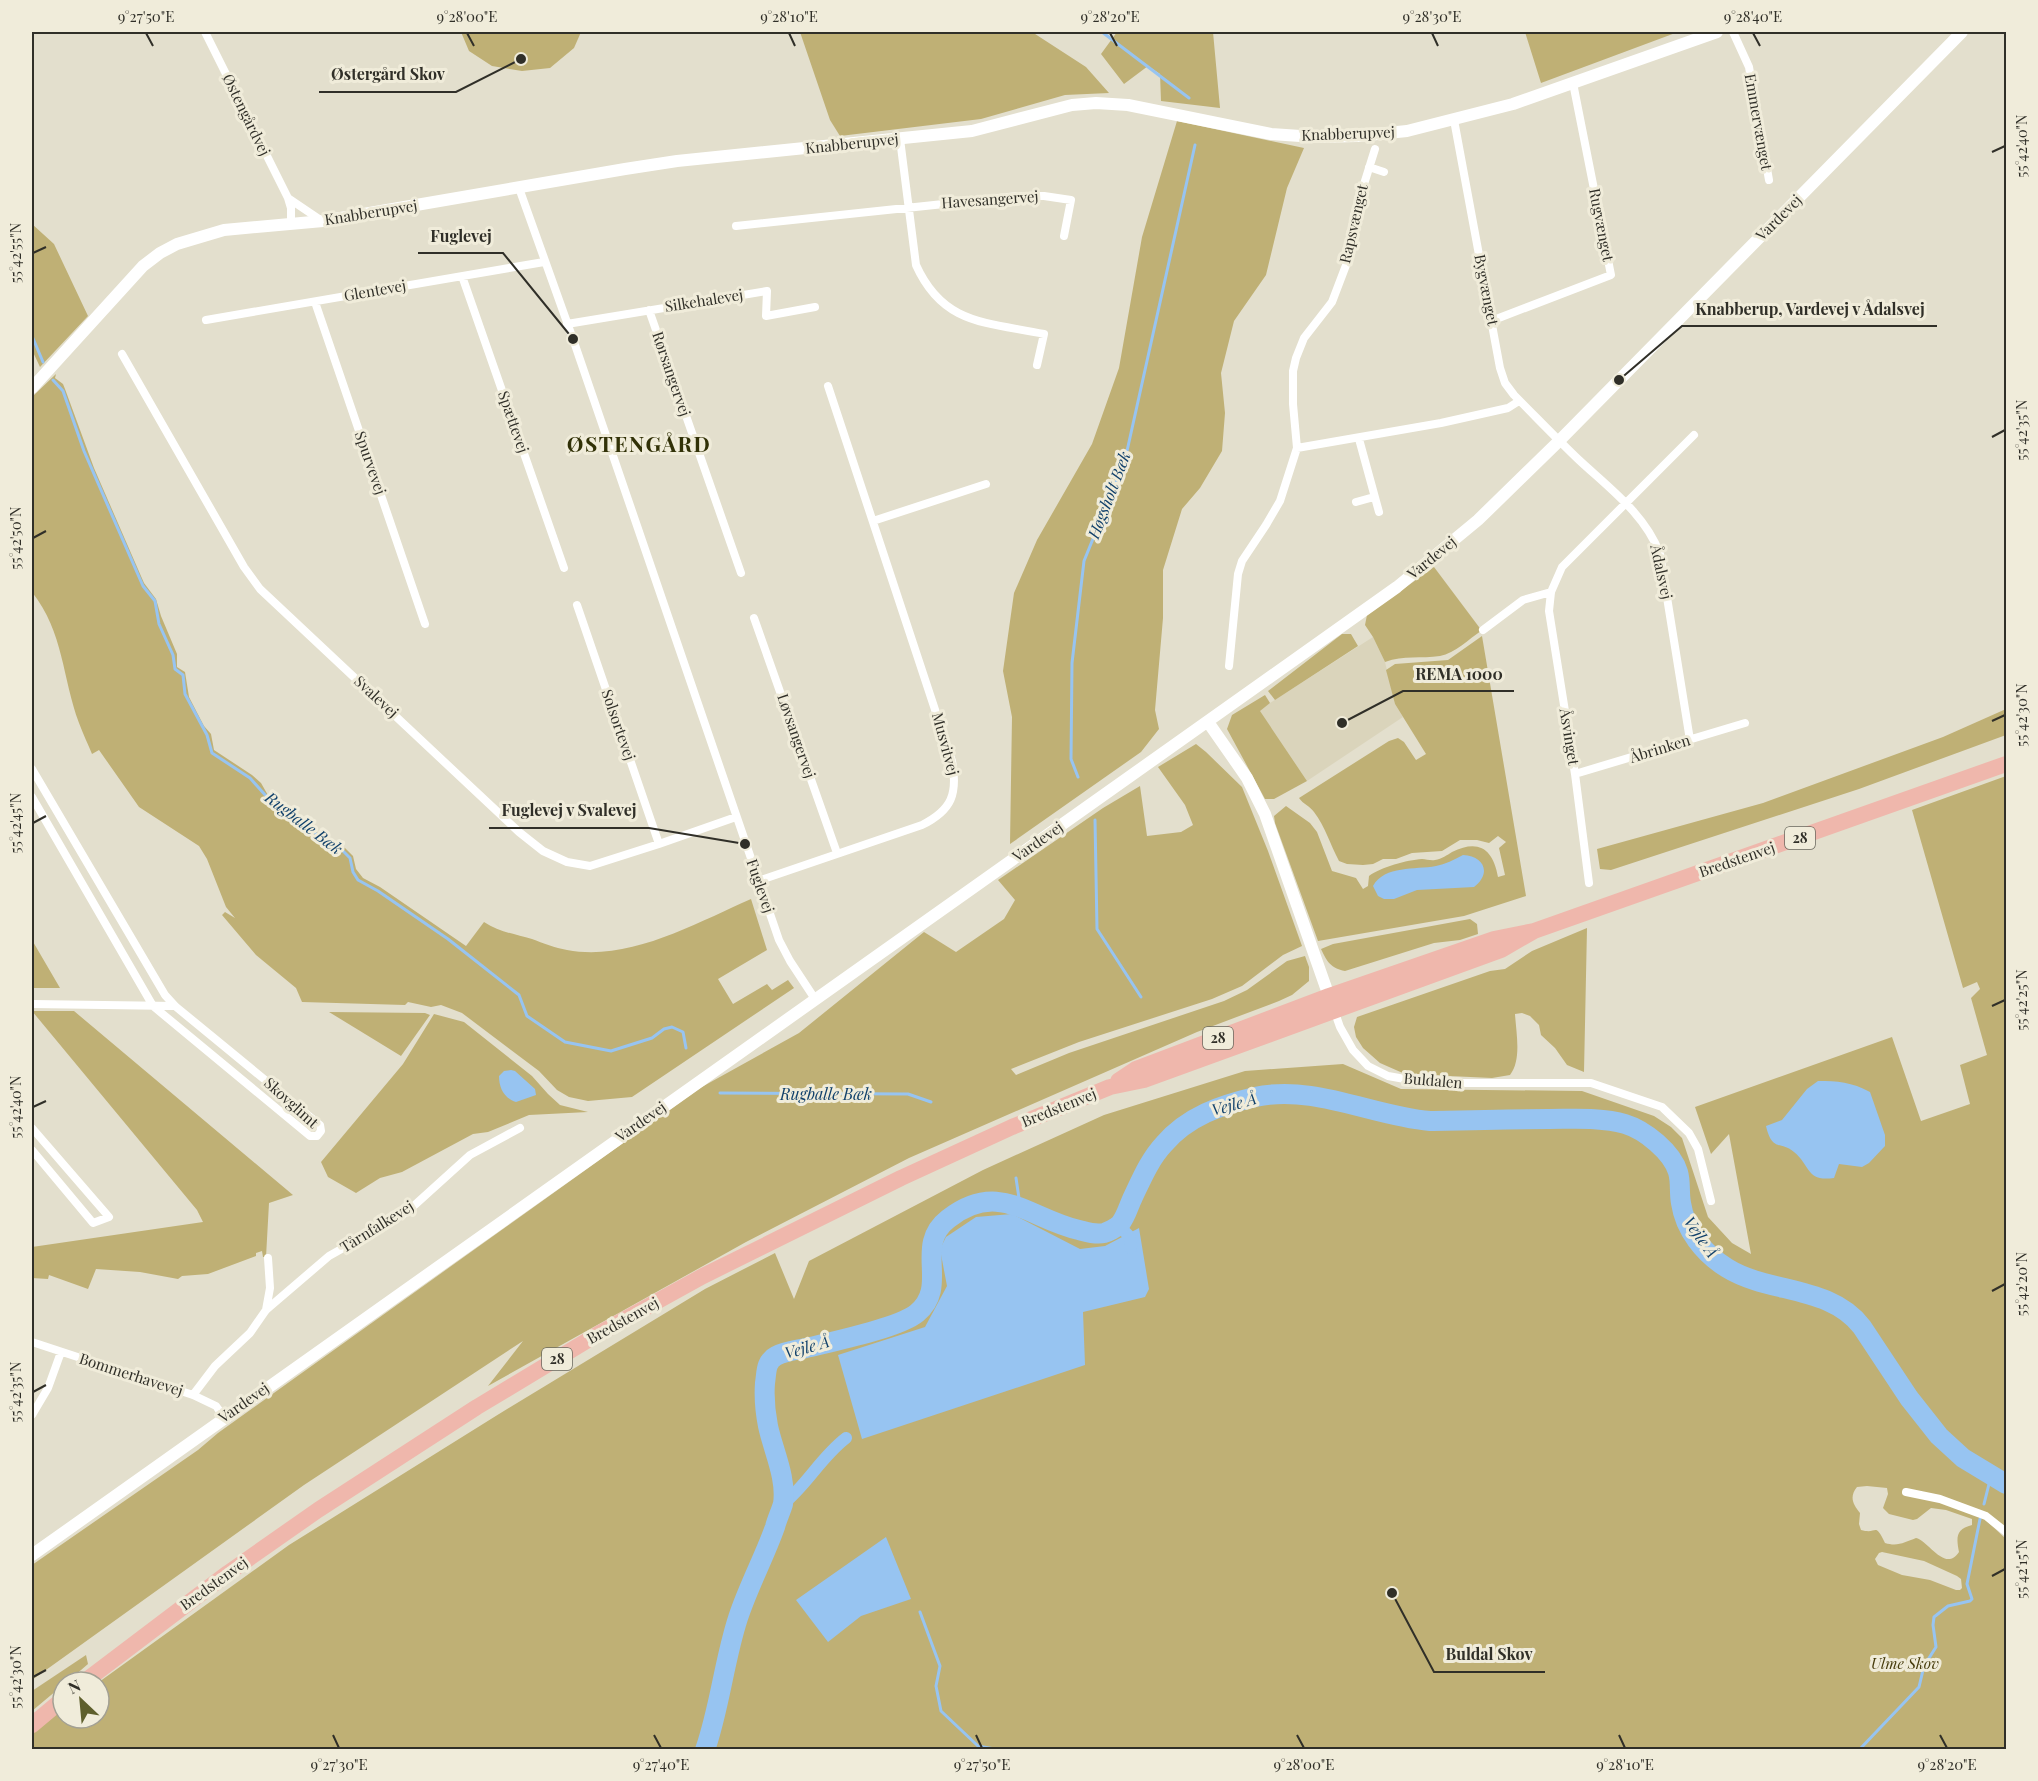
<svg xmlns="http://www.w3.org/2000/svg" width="2038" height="1781" viewBox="0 0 2038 1781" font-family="'Playfair Display',serif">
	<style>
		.built { fill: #dad4bb }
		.green { fill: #bfb075; fill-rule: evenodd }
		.water { fill: #97c4f1 }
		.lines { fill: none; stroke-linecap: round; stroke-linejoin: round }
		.stream { stroke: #97c4f1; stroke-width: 3 }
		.canal { stroke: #97c4f1; stroke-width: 12 }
		.river { stroke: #97c4f1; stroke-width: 20 }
		.street { stroke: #fff; stroke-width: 8 }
		.secondary { stroke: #fff; stroke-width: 12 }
		.highway { stroke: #efb7ac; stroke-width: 16 }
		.ticks { fill: none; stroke: #302f28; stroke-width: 2 }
		.labels { text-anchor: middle; stroke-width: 6; stroke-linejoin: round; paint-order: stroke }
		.shield { fill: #f0ecda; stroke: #6a685d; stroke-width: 1.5 }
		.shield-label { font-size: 14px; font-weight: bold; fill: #302f28 }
		.street-label { font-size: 15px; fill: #302f28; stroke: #f0ecda }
		.park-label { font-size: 15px; font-style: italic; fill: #463b0b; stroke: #f0ecda }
		.water-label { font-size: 16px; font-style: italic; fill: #11416b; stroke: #f0ecda }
		.district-label { font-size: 21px; font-weight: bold; letter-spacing: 1.5px; fill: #313107; stroke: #f0ecda }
		.leader { fill: none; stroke: #302f28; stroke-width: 2 }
		.callout-dot { fill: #302f28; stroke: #f0ecda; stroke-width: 2 }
		.callout-label { font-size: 16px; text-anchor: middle; font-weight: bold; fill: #302f28; stroke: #f0ecda; stroke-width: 6; stroke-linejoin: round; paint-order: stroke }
		.neatline { fill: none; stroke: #302f28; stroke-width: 2 }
		.ticks-label { font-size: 15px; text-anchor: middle; fill: #302f28 }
	</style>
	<rect width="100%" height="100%" fill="#e3dfcd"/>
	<path class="built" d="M 1373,637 L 1385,662 L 1395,704 L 1403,717 L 1307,781 L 1259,710 Z"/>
	<path class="green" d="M 461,32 L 581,32 L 574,48 L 550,68 L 522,71 L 492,66 L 469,51 Z
		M 800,32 L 1032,32 L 1086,67 L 1109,93 L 1065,95 L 981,119 L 840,136 L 830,120 Z
		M 1117,32 L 1213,32 L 1220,108 L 1161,101 L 1160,74 L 1148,66 L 1124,84 L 1101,54 Z
		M 1525,32 L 1678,32 L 1541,83 Z
		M 1177,121 L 1304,148 L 1287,188 L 1266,275 L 1234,321 L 1221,373 L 1225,413 L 1222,451 L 1200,488 L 1182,509 L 1163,570 L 1163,618 L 1155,710 L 1159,729 L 1141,752 L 1010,844 L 1012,717 L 1003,671 L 1014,593 L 1037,540 L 1092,444 L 1119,368 L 1142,237 Z
		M 32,224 L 54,244 L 88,316 L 40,367 L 32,350 Z
		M 56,374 L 55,378 L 63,384 L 65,389 L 94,468 L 144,583 L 156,599 L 161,616 L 177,654 L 177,667 L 185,672 L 189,697 L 204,726 L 211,734 L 214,750 L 252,775 L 261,783 L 269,797 L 331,842 L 345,848 L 353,856 L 356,869 L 363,878 L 380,887 L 466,946 L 484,922 C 499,932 515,934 532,939 C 543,943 555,948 567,950 C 629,962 696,923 751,899 L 767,950 L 718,979 L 733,1004 L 767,984 L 772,990 L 788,980 L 794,988 L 632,1097 L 588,1101 L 569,1097 L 557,1090 L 539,1071 L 462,1013 L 441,1005 L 431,1007 L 408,1002 L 405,1005 L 302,1002 L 296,988 L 256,955 L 222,915 L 225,912 L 235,918 L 226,907 L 207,859 L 199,846 L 139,807 L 99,750 L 92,754 C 88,744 83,734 79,723 C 62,677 64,633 32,592 L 32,397 Z
		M 1434,567 L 1479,627 L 1481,631 C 1469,639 1455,653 1440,656 C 1421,659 1404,655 1385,662 L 1373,637 L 1365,625 L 1367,615 Z
		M 1342,634 L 1351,634 L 1358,646 L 1275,700 L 1268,691 Z
		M 1482,636 L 1526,896 L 1464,916 L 1318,941 L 1275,823 L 1274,816 L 1286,806 L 1310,823 L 1317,832 L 1332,871 L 1356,878 L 1363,889 L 1368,886 L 1369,876 C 1381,867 1407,860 1422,859 C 1426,859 1431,861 1435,860 C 1442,859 1447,855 1452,852 C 1479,839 1493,849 1498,877 L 1505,875 L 1499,848 L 1506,842 L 1498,836 L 1489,843 L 1477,840 L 1460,840 L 1442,851 L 1412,853 L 1396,859 L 1383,859 L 1373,864 L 1363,865 L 1347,864 L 1339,861 C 1330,844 1325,826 1314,812 C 1310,806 1303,804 1299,798 L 1389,741 L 1398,738 L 1404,742 L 1416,760 L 1426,754 L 1395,704 L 1386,670 L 1395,664 L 1448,660 Z
		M 1265,695 L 1270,703 L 1260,711 L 1307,781 L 1274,799 L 1265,799 L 1227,729 L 1232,715 Z
		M 2006,709 L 2006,735 L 1859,789 L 1611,870 L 1600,869 L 1597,849 L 1763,803 L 1943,737 Z
		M 1196,744 L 1206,752 L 1242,787 L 1268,851 L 1302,946 L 1283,955 L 1242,986 L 1212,999 L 1079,1042 L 1011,1069 L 1016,1075 L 1069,1053 L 1224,1001 L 1247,990 L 1287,961 L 1305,956 L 1309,967 L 1309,981 L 1292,995 L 1279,1001 L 1197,1032 L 909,1158 L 746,1242 L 488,1386 L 523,1341 L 304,1485 L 32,1680 L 32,1565 L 198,1450 L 218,1433 L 700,1088 L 799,1033 L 924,932 L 956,952 L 1004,919 L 1015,900 L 998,880 L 1103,808 L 1140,786 L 1147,836 L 1181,832 L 1193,825 L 1185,805 L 1158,767 Z
		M 2006,776 L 2006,1527 L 1995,1522 L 1989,1523 L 2006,1539 L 2006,1749 L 32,1750 L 32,1732 L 63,1709 L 63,1718 L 99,1718 L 99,1682 L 289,1545 L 499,1414 L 705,1289 L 775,1253 L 794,1299 L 809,1261 L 983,1170 L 1104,1115 L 1245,1071 L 1343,1064 L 1401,1089 L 1582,1091 L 1654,1116 L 1671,1127 L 1682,1138 L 1708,1217 L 1732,1243 L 1751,1254 L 1729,1134 L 1711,1154 L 1695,1107 L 1892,1037 L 1921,1121 L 1970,1104 L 1960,1065 L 1987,1055 L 1971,998 L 1980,989 L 1977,982 L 1963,988 L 1912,810 ZM 1867,1486 L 1887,1488 L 1888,1494 L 1883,1508 L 1889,1514 L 1913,1520 L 1917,1519 L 1931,1508 L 1946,1510 L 1972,1519 L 1972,1525 C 1956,1529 1956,1537 1959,1552 C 1945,1573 1929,1541 1916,1538 C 1905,1542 1898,1547 1885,1543 C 1874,1521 1878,1535 1861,1530 L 1859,1524 L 1860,1513 C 1853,1504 1849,1497 1857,1487 ZM 1882,1552 L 1924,1561 L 1957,1576 L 1961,1579 L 1962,1588 L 1960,1590 L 1956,1590 L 1930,1580 L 1902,1575 L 1878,1565 L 1875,1559 L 1879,1553 Z
		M 1470,919 L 1477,924 L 1478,934 L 1460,940 L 1434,943 L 1345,971 C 1331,968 1327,962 1321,949 L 1333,944 Z
		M 1587,928 L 1584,1072 L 1567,1065 L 1555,1048 L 1541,1035 L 1539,1025 L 1530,1016 L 1522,1013 L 1515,1014 C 1516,1032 1522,1060 1510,1075 L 1492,1078 L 1405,1074 L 1380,1063 L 1363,1048 L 1356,1037 L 1354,1027 L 1357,1017 L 1490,971 L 1505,969 L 1532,951 Z
		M 32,940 L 60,988 L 32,988 Z
		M 32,1011 L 74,1011 L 293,1195 L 269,1203 L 266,1257 L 263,1257 L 262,1251 L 256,1253 L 256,1256 L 208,1274 L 182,1276 L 178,1279 L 140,1272 L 96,1269 L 88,1289 L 49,1275 L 48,1279 L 32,1278 L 32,1247 L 203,1222 L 197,1210 Z
		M 329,1012 L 425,1013 L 430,1015 L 401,1056 Z
		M 434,1014 L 464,1022 L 532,1076 L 548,1094 L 560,1105 L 588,1112 L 529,1115 L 488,1132 L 473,1134 L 402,1172 L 380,1178 L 356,1193 L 328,1177 L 321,1162 L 403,1064 Z
		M 86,1655 L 88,1664 L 67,1682 L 63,1682 L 63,1685 L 32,1711 L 32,1691 Z"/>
	<path class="water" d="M 1463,855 C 1484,856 1492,873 1474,887 L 1417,890 L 1394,899 L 1384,899 L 1378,896 L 1373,886 C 1385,865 1415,870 1436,866 C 1445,864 1454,860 1463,855 Z
		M 511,1070 L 515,1071 L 535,1089 L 536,1095 L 516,1102 C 504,1098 499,1088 499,1076 L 504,1071 Z
		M 1818,1081 C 1837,1081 1852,1082 1870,1092 L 1885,1135 L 1885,1146 L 1869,1163 L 1862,1167 L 1839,1164 L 1834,1178 C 1806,1182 1811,1166 1794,1152 C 1781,1141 1772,1152 1766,1126 L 1782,1120 L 1807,1089 Z
		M 1012,1214 L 1080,1249 L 1105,1246 L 1139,1228 L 1149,1289 L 1145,1297 L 1083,1312 L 1085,1365 L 862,1439 L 838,1355 L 925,1327 L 947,1286 L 940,1249 L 946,1237 L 976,1217 Z
		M 886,1537 L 911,1599 L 861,1616 L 828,1642 L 796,1600 Z"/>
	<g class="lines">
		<path class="stream" d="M 1102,32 L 1189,98
			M 32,336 L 43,362
			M 53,380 L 63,391 L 84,451 L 143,586 L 155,601 L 159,624 L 173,655 L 175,669 L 183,675 L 185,694 L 207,735 L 212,753 L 250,778 L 267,797 L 300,821 L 330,845 L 342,850 L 350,858 L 353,872 L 358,880 L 378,891 L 448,939 L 519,995 L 527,1016 L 565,1042 L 611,1051 L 652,1038 L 664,1029 L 672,1027 L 683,1032 L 686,1048
			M 1078,777 L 1071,759 L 1072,663 L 1084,561 L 1125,460 L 1195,145
			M 1095,820 L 1097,929 L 1141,997
			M 720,1093 L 908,1094 L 931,1102
			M 1016,1178 L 1020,1205
			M 1984,1504 L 1991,1476
			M 920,1612 L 940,1666 L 936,1686 L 941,1711 L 978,1746 L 1000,1750
			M 1859,1750 L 1919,1687 L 1924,1666 L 1936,1647 L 1933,1625 L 1934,1617 L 1948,1606 L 1970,1601 L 1972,1599 L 1967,1584 L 1980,1519"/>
		<path class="canal" d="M 1116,1227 C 1126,1231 1132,1236 1131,1248
			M 783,1504 C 807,1485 821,1457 846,1438"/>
		<path class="river" d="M 705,1750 C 720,1707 724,1661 738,1618 C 748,1587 764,1558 775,1527 C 777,1519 781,1511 783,1504 C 787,1478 773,1450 768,1426 C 765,1411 764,1397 765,1383 C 766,1377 766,1370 768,1365 C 770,1360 772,1358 776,1356 C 785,1351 797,1350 806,1348 C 831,1342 899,1328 917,1313 C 950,1286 913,1246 948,1219 C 999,1179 1030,1219 1079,1230 C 1087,1232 1095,1235 1104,1233 C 1108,1232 1116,1228 1120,1224 C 1126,1217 1129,1205 1133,1197 C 1142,1178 1150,1159 1164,1144 C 1188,1116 1221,1105 1255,1097 C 1314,1084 1372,1116 1430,1121 C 1470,1120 1509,1119 1549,1119 C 1574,1119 1601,1117 1625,1124 C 1645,1130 1672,1152 1678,1172 C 1681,1182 1679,1193 1681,1203 C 1685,1230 1704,1254 1727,1268 C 1769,1294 1830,1285 1862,1327 L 1909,1398 L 1939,1436 L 1963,1458 L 2006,1484"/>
		<path class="street" d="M 205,32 L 288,198
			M 1733,32 L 1749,67 L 1769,180
			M 1454,120 L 1500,368 L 1505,383 L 1514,395 C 1536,417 1557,439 1579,460 C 1609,488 1645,514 1660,554 L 1690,740
			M 900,139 L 916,265 C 943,325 986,322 1044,334 L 1037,365
			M 1369,167 L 1384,172
			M 519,188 L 573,339 L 779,940 L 790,961 L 815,999
			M 291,225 L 291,208 L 288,198 L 322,221
			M 736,226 L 1019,196 L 1044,196 L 1071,200 L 1064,236
			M 462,276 L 564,568
			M 315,302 L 425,624
			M 649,310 L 741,573
			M 206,320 L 544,262
			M 1491,321 L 1611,275 L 1573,83
			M 567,324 L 767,291 L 766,316 L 815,307
			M 122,354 L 244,567 L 260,589 L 519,832 L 543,851 L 567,862 L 590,866 L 659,844 L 736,817
			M 1359,439 L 1379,512
			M 1297,448 L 1441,423 L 1508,408 L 1519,401
			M 1356,502 L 1374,497
			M 873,521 L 986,484
			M 577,605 L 659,844
			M 754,618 L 837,853
			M 1483,630 L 1523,600 L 1551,592
			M 1229,666 L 1238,574 L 1242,561 L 1266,525 L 1280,501 L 1297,448 L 1293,404 L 1293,371 L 1296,358 L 1304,338 L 1332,302 L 1348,260 L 1354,216 L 1375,149
			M 32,769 L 165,995 L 175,1006 L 320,1125 L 321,1131 L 317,1136 L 310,1136 L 153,1006 L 32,797
			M 1575,774 L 1745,723
			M 758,881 L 922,825 C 952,810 958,794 952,761 L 828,386
			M 1589,883 L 1575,774 L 1549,611 L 1551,592 L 1562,567 L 1694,435
			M 32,1004 L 175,1006
			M 1334,1010 L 1340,1027 L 1353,1050 L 1368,1066 L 1388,1076 L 1427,1083 L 1591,1083 L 1662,1107 L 1689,1133 L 1698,1149 L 1711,1201
			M 32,1128 L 109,1217 L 93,1223 L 32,1150
			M 266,1310 L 270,1288 L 268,1258
			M 32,1342 L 193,1395 L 216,1406 L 224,1417
			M 193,1395 L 215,1366 L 250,1333 L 266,1310 L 329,1256 L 407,1212 L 470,1155 L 520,1128
			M 32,1415 L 48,1388 L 61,1352
			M 1906,1492 L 1940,1499 L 1986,1516 L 2006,1532"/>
		<path class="secondary" d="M 32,388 L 143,266 L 160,253 L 177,244 L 224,230 L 323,221 L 625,169 L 677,161 L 972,131 L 1072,105 L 1096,103 L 1128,105 L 1271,134 L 1315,137 L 1358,136 L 1407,131 L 1513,104 L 1717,32
			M 1208,722 L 1247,778 L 1265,814 L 1331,1002
			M 32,1555 L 1397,587 L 1478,520 L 1559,441 L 1962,32"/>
		<path class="highway" d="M 1118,1081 L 1136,1069 L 1329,996 L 1494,939 L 1534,931 L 2006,764
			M 84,1682 L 228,1573 L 318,1510 L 477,1407 L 598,1334 L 703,1276 L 901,1178 L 1012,1127 L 1110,1087 L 1144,1080 L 1501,950 L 1534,931
			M 32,1725 L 63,1699"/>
	</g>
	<path class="ticks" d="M 146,33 L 153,46M 467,33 L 474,46M 789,33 L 795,46M 1110,33 L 1117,46M 1432,33 L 1438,46M 1753,33 L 1760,46M 1992,152 L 2005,146M 33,253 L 46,247M 1992,437 L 2005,430M 33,538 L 46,531M 1992,721 L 2005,715M 33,823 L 46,816M 1992,1006 L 2005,1000M 33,1107 L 46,1101M 1992,1291 L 2005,1284M 33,1392 L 46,1385M 1992,1576 L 2005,1569M 33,1677 L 46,1670M 333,1735 L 339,1748M 654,1735 L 661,1748M 976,1735 L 982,1748M 1297,1735 L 1304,1748M 1619,1735 L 1625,1748M 1940,1735 L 1947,1748"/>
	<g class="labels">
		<g class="shield">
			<rect x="1785" y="827" width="30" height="22" rx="4.5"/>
			<rect x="1203" y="1027" width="30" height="22" rx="4.5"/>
			<rect x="542" y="1348" width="30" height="22" rx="4.5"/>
		</g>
		<g class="shield-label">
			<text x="1800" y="843">28</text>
			<text x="1218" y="1043">28</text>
			<text x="557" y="1364">28</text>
		</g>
		<g class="street-label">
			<text transform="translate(246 115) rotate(64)" y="5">Østengårdvej</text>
			<text transform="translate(1758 122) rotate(80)" y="5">Emmervænget</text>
			<text transform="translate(1348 134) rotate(-2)" y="5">Knabberupvej</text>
			<text transform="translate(852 144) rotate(-6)" y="5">Knabberupvej</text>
			<text transform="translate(990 200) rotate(-4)" y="5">Havesangervej</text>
			<text transform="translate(371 213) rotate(-9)" y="5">Knabberupvej</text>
			<text transform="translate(1779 218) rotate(-45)" y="5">Vardevej</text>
			<text transform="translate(1354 224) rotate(-77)" y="5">Rapsvænget</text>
			<text transform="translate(1601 225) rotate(79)" y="5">Rugvænget</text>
			<text transform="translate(1486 290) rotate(79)" y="5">Bygvænget</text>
			<text transform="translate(375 291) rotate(-10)" y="5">Glentevej</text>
			<text transform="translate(704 301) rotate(-9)" y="5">Silkehalevej</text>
			<text transform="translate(671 374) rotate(71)" y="5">Rørsangervej</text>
			<text transform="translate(513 422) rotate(71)" y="5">Spættevej</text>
			<text transform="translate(370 463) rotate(71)" y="5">Spurvevej</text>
			<text transform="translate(1432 558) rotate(-39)" y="5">Vardevej</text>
			<text transform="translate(1661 572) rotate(78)" y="5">Ådalsvej</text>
			<text transform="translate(376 697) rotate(43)" y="5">Svalevej</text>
			<text transform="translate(618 725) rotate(71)" y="5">Solsortevej</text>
			<text transform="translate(796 736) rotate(71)" y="5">Løvsangervej</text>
			<text transform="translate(1569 737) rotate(81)" y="5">Åsvinget</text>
			<text transform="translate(945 744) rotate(75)" y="5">Musvitvej</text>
			<text transform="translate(1660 749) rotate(-17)" y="5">Åbrinken</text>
			<text transform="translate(1038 842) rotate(-35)" y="5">Vardevej</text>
			<text transform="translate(1737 860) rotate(-19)" y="5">Bredstenvej</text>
			<text transform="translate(760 886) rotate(71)" y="5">Fuglevej</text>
			<text transform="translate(1433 1081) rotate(5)" y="5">Buldalen</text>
			<text transform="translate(291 1103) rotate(42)" y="5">Skovglimt</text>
			<text transform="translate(1059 1108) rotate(-22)" y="5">Bredstenvej</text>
			<text transform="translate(641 1122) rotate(-35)" y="5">Vardevej</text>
			<text transform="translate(377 1227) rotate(-32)" y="5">Tårnfalkevej</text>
			<text transform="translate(623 1321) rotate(-29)" y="5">Bredstenvej</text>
			<text transform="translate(131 1375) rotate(18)" y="5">Bommerhavevej</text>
			<text transform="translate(244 1403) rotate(-35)" y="5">Vardevej</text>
			<text transform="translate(214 1584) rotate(-36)" y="5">Bredstenvej</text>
		</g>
		<g class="park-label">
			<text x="1905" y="1669">Ulme Skov</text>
		</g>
		<g class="water-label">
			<text transform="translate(1109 495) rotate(-69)" y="6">Høgsholt Bæk</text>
			<text transform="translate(304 823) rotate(37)" y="6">Rugballe Bæk</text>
			<text x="826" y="1100">Rugballe Bæk</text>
			<text transform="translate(1234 1104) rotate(-16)" y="6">Vejle Å</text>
			<text transform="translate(1701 1237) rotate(55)" y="6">Vejle Å</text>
			<text transform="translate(807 1347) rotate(-16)" y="6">Vejle Å</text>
		</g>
		<g class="district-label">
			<text x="639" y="452">ØSTENGÅRD</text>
		</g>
	</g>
	<path class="leader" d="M521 59L456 92H319M573 339L503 253H418M1619 380L1682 326H1937M1342 723L1403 691H1514M745 844L649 828H489M1392 1593L1434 1672H1545"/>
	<g class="callout-dot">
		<circle cx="521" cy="59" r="6"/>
		<circle cx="573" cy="339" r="6"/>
		<circle cx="1619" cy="380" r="6"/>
		<circle cx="1342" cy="723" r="6"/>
		<circle cx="745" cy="844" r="6"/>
		<circle cx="1392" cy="1593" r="6"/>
	</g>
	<g class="callout-label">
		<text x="388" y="80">Østergård Skov</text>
		<text x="461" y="242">Fuglevej</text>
		<text x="1810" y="315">Knabberup, Vardevej v Ådalsvej</text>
		<text x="1459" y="680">REMA 1000</text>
		<text x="569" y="816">Fuglevej v Svalevej</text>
		<text x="1489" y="1660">Buldal Skov</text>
	</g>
	<rect width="2038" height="1781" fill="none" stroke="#f0ecda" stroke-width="66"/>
	<g transform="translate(81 1700) rotate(334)"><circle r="28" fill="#f0ecda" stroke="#a3a093" stroke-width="1.5"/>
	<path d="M0-4.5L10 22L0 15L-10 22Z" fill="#5e5f2c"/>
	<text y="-9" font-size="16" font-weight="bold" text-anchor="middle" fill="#302f28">N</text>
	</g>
	<rect x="33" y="33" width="1972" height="1715" class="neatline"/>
	<g class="ticks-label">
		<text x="146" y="22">9°27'50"E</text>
		<text x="467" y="22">9°28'00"E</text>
		<text x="789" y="22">9°28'10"E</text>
		<text x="1110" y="22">9°28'20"E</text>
		<text x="1432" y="22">9°28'30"E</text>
		<text x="1753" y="22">9°28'40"E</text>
		<text transform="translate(2022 146) rotate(-90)" y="5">55°42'40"N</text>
		<text transform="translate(16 253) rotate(-90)" y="5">55°42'55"N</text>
		<text transform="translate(2022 430) rotate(-90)" y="5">55°42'35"N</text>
		<text transform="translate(16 538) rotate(-90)" y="5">55°42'50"N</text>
		<text transform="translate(2022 715) rotate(-90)" y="5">55°42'30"N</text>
		<text transform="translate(16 823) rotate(-90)" y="5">55°42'45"N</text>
		<text transform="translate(2022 1000) rotate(-90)" y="5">55°42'25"N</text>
		<text transform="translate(16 1107) rotate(-90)" y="5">55°42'40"N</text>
		<text transform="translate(2022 1284) rotate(-90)" y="5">55°42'20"N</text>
		<text transform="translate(16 1392) rotate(-90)" y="5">55°42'35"N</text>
		<text transform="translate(2022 1569) rotate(-90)" y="5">55°42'15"N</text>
		<text transform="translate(16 1677) rotate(-90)" y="5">55°42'30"N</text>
		<text x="339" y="1770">9°27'30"E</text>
		<text x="661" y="1770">9°27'40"E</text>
		<text x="982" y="1770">9°27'50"E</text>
		<text x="1304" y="1770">9°28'00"E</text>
		<text x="1625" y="1770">9°28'10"E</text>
		<text x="1947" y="1770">9°28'20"E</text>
	</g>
</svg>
